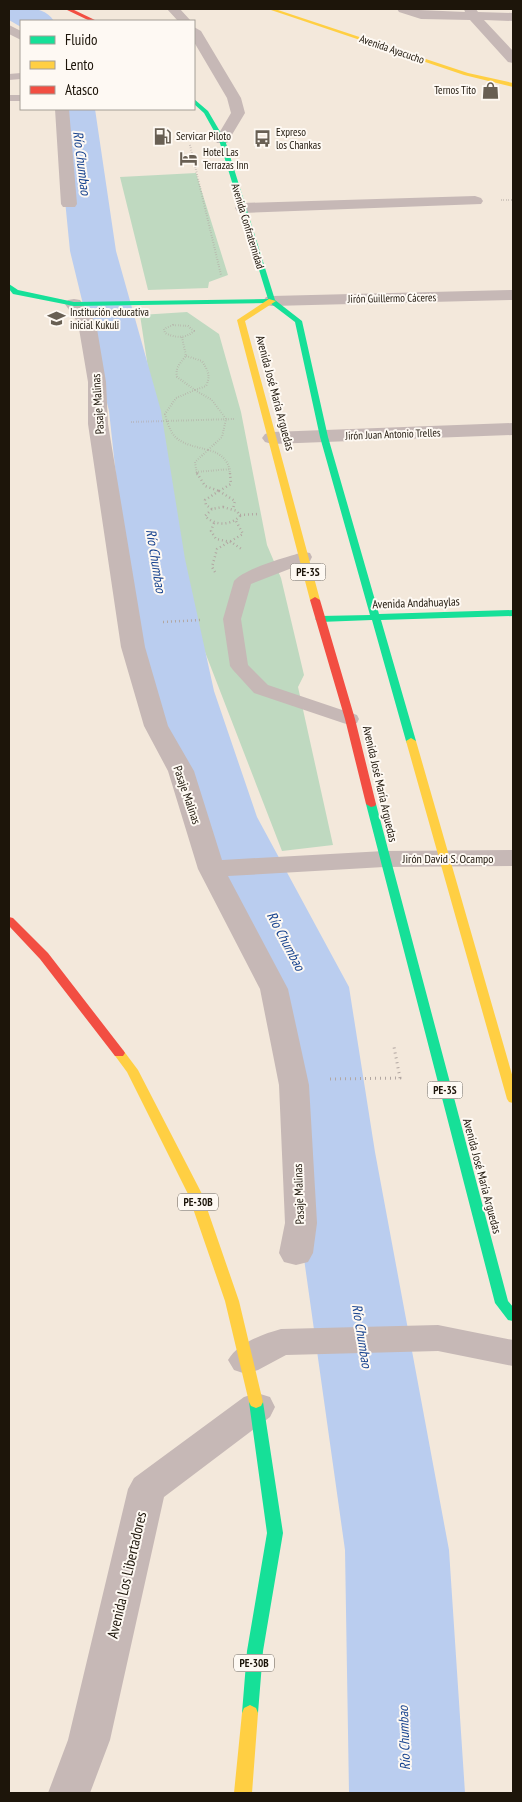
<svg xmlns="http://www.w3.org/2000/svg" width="522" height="1802" viewBox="0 0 522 1802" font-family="'PT Sans Narrow',sans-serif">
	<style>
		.green { fill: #bfd9c0 }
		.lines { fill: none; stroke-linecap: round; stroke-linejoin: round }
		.river { fill: #bacdef; fill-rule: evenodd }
		.path-far2 { stroke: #b2a7a2; stroke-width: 2; stroke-dasharray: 0.5 2; stroke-linecap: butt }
		.path-far1 { stroke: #b2a7a2; stroke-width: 2.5; stroke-dasharray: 1 3; stroke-linecap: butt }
		.path { stroke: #b2a7a2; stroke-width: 3; stroke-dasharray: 1 4; stroke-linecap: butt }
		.lane { fill: #c6b8b6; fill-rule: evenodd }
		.street { fill: #c6b8b6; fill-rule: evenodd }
		.fast { fill: #16e098; fill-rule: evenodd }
		.slow { fill: #ffcf43; fill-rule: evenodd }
		.jam { fill: #f24e42; fill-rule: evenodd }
		.labels { text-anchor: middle; stroke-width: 4; stroke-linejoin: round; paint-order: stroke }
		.far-street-label { font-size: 11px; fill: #1d150a; stroke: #fef9f3 }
		.far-poi-label { font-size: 11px; fill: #1d150a; stroke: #fef9f3; text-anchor: start }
		.shield { fill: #fef9f3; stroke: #605950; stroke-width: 1 }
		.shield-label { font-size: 11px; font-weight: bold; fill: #1d150a }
		.street-label { font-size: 12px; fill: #1d150a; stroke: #fef9f3 }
		.water-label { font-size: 14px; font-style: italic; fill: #17438f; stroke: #fef9f3 }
		.near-street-label { font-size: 15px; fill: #1d150a; stroke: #fef9f3 }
	</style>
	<rect width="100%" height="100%" fill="#f3e8db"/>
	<path class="green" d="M 196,173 L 228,275 L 209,282 L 208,288 L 148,290 L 120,177 Z
		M 187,312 L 219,334 L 241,412 L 267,545 L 281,578 L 304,675 L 298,687 L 333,845 L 282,851 L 193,621 L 156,421 L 140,315 Z"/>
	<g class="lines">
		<path class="river" d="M 9,9 C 26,9 43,5 54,21 L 21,21 L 21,27 L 9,20 Z
			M 56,109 L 95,109 L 116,251 L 161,411 L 185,559 L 214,691 L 257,817 L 349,987 L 375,1152 L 449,1550 L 465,1793 L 349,1793 L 345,1550 L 289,1152 L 271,987 L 185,817 L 148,691 L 125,559 L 109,411 L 70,251 Z"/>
		<path class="path-far2" d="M 190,145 L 221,275
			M 501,200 L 513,200
			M 173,325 L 188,326 L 194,331 C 185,339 175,338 165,333 L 164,329 Z
			M 182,337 L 186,356
			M 186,356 L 202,361 C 208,371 211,375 206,386 L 195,390 L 177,377 C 175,368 180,363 186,356 Z
			M 195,390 L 212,400 L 226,419 L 222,437 L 208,450
			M 195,390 L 176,398 L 165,414 C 172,443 182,443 208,450
			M 131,422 L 234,419
			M 208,450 C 221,453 230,461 230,475
			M 196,472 L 231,469
			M 197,475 L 195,462 L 208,450"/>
		<path class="path-far1" d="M 197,473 L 205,486 L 219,491
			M 219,491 L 235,501 L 233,509
			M 219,491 L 231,484 L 230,473
			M 223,507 L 237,511 L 240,516 C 230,526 215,526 205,516 L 212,509 Z
			M 212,509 L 206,505 L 205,500 L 219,491
			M 240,515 L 259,514
			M 214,523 L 211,531 L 216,539 L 231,542 L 243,550
			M 215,572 L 212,567 L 217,549 L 243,534 L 236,521
			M 163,622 L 201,620"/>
		<path class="path" d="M 330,1079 L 400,1078 L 394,1047"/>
		<path class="lane" d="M 21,73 L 21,79 L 9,80 L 9,74 Z
			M 9,95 L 21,95 L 21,101 L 9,101 Z
			M 304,552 L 310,553 L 312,557 L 310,561 L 251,584 L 241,619 L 248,665 L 268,685 L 357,715 L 359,719 L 357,723 L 350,725 L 343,723 L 254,693 L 233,670 L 230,666 L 223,619 L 234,581 C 243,569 289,556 304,552 Z"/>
		<path class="street" d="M 167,9 L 180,9 L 191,21 L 178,21 Z
			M 397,9 L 465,12 L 464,9 L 476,9 L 478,12 L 513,13 L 513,21 L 484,20 L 513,51 L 513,63 L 508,62 L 470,20 L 421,19 L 399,12 Z
			M 9,25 L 21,31 L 21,40 L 9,34 Z
			M 194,27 L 201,31 L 241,98 L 245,113 L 227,143 L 217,143 L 215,140 L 231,113 L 227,98 L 194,42 Z
			M 55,109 L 69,109 L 77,204 L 75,207 L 63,207 L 61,204 Z
			M 475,196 L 481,198 L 483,201 L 481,204 L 243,213 L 237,211 L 235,208 L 237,205 L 243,203 Z
			M 513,290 L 513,300 L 272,306 L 266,305 L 263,301 L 266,297 L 272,296 Z
			M 74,299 L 80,300 L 96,323 L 106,382 L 108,424 L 145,647 L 168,726 L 194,771 L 222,860 L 384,851 L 513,850 L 513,866 L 384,867 L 228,876 L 288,989 L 309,1085 L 317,1223 L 313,1253 L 308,1262 L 296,1265 L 284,1262 L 279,1253 L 285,1223 L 279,1085 L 260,989 L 198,869 L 168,771 L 144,726 L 121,647 L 88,424 L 88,382 L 78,323 L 65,304 L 68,300 Z
			M 513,423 L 513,435 L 272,444 L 265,442 L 262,438 L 265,434 L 272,432 Z
			M 438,1325 L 513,1340 L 513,1366 L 438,1351 L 286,1355 L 258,1370 L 246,1374 L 234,1370 L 228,1360 C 238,1343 263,1334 281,1329 Z
			M 257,1393 L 270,1397 L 275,1407 L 270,1417 L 164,1497 L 110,1740 L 90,1793 L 48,1793 L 68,1740 L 128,1489 L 134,1478 L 244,1397 Z"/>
		<path class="fast" d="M 194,99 L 208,111 L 225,140 L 275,300 L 302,321 L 328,437 L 379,614 L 513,610 L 513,616 L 381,620 L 416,741 L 415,743 L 407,743 L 406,741 L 372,620 L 320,622 L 315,619 L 320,616 L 370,615 L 320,437 L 295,322 L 270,303 L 74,306 L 13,294 L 9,289 L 9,284 L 18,290 L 74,302 L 268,299 L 219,140 L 204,113 L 194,104 Z
			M 371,801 L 376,804 L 508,1301 L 513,1307 L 513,1321 L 508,1320 L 495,1303 L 366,804 Z
			M 256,1396 L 261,1398 L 263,1402 L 283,1533 L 263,1651 L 258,1713 L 256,1718 L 250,1721 L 244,1718 L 242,1713 L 247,1651 L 267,1533 L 249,1402 L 251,1398 Z"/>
		<path class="slow" d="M 268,9 L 275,9 L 468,73 L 513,83 L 513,87 L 464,75 Z
			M 269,299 L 276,301 L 245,321 L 320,600 L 315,603 L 310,600 L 237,320 Z
			M 411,738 L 416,741 L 513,1078 L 513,1103 L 509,1102 L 507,1099 L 406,741 Z
			M 119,1049 L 123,1050 L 138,1070 L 202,1194 L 239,1301 L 263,1402 L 261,1406 L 256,1408 L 251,1406 L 249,1402 L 225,1301 L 188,1194 L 127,1072 L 113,1053 Z
			M 250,1705 L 256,1708 L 258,1713 L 252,1793 L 234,1793 L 242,1713 L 244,1708 Z"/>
		<path class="jam" d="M 65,9 L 72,9 L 97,21 L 90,21 Z
			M 315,597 L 320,600 L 355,719 L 376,804 L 375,806 L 371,807 L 366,804 L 345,719 L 310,600 Z
			M 9,917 L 13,918 L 48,953 L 123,1050 L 125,1053 L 123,1056 L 115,1056 L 40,959 L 9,926 Z"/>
	</g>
	<defs>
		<symbol id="shop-bare" viewBox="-9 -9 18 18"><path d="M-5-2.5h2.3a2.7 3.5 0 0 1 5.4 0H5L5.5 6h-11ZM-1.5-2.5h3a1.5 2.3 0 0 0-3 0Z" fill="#685f53" stroke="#fef9f3" stroke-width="2.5" paint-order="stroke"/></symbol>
		<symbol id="fuel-bare" viewBox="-9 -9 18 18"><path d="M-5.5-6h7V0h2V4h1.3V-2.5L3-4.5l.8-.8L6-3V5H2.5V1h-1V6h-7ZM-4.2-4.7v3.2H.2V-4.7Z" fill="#685f53" stroke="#fef9f3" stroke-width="2.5" paint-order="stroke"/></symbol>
		<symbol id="bus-bare" viewBox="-9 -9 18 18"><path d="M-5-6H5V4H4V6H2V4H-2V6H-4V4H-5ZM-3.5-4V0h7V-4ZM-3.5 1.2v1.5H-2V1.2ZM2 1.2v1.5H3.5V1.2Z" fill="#685f53" stroke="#fef9f3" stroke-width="2.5" paint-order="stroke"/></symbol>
		<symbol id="hotel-bare" viewBox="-9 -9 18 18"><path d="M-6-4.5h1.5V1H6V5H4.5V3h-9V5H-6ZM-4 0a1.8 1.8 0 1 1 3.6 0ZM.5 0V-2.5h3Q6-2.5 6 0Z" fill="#685f53" stroke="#fef9f3" stroke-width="2.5" paint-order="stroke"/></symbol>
		<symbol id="school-bare" viewBox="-9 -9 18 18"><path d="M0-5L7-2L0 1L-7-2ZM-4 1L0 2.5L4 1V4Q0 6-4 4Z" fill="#685f53" stroke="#fef9f3" stroke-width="2.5" paint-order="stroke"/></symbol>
	</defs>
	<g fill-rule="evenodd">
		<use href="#shop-bare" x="478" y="78" width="25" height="25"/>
		<use href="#fuel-bare" x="150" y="124" width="25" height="25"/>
		<use href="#bus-bare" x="250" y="126" width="25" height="25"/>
		<use href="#hotel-bare" x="176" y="146" width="25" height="25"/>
		<use href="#school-bare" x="44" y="306" width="25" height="25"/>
	</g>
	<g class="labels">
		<g class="far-street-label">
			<text transform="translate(392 49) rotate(19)" y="4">Avenida Ayacucho</text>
			<text transform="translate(248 226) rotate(73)" y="4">Avenida Confraternidad</text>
			<text transform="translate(392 298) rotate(-1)" y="4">Jirón Guillermo Cáceres</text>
			<text transform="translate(393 434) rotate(-2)" y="4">Jirón Juan Antonio Trelles</text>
		</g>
		<g class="far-poi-label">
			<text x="476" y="94" text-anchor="end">Ternos Tito</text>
			<text x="276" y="136">Expreso<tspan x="276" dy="13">los Chankas</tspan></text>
			<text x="176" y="140">Servicar Piloto</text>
			<text x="203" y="156">Hotel Las<tspan x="203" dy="13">Terrazas Inn</tspan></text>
			<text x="70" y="316">Institución educativa<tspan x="70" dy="13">inicial Kukuli</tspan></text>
		</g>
		<g class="shield">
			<rect x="290.5" y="563.5" width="35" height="17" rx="4"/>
			<rect x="427.5" y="1081.5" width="35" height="17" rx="4"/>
			<rect x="178" y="1193.5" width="40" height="17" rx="4"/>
			<rect x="234" y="1654.5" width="40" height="17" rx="4"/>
		</g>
		<g class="shield-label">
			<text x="308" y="576">PE-3S</text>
			<text x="445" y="1094">PE-3S</text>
			<text x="198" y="1206">PE-30B</text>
			<text x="254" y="1667">PE-30B</text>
		</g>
		<g class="street-label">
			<text transform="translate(275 393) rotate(75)" y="4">Avenida José María Arguedas</text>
			<text transform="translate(98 404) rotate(-94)" y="4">Pasaje Malinas</text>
			<text transform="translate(416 603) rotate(-2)" y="4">Avenida Andahuaylas</text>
			<text transform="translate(380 784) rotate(77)" y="4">Avenida José María Arguedas</text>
			<text transform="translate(187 795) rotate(71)" y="4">Pasaje Malinas</text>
			<text x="448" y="863">Jirón David S. Ocampo</text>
			<text transform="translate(482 1176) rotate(75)" y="4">Avenida José María Arguedas</text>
			<text transform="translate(299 1194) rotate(-92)" y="4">Pasaje Malinas</text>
		</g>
		<g class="water-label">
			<text transform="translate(82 163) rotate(83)" y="5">Río Chumbao</text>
			<text transform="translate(156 561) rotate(81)" y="5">Río Chumbao</text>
			<text transform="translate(286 941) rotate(62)" y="5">Río Chumbao</text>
			<text transform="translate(362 1336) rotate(81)" y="5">Río Chumbao</text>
			<text transform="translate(404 1738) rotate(-92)" y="5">Río Chumbao</text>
		</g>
		<g class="near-street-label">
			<text transform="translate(127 1575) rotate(-77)" y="5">Avenida Los Libertadores</text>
		</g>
	</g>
	<rect width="522" height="1802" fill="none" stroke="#1d150a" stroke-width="20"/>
	<rect x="20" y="20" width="175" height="90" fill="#fef9f3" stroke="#a49e96"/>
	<rect x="30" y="36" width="25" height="8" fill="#16e098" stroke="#a49e96"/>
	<text x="65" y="45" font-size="15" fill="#1d150a">Fluido</text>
	<rect x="30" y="61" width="25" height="8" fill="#ffcf43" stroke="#a49e96"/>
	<text x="65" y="70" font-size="15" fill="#1d150a">Lento</text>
	<rect x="30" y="86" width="25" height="8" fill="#f24e42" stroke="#a49e96"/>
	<text x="65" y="95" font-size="15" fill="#1d150a">Atasco</text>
</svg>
